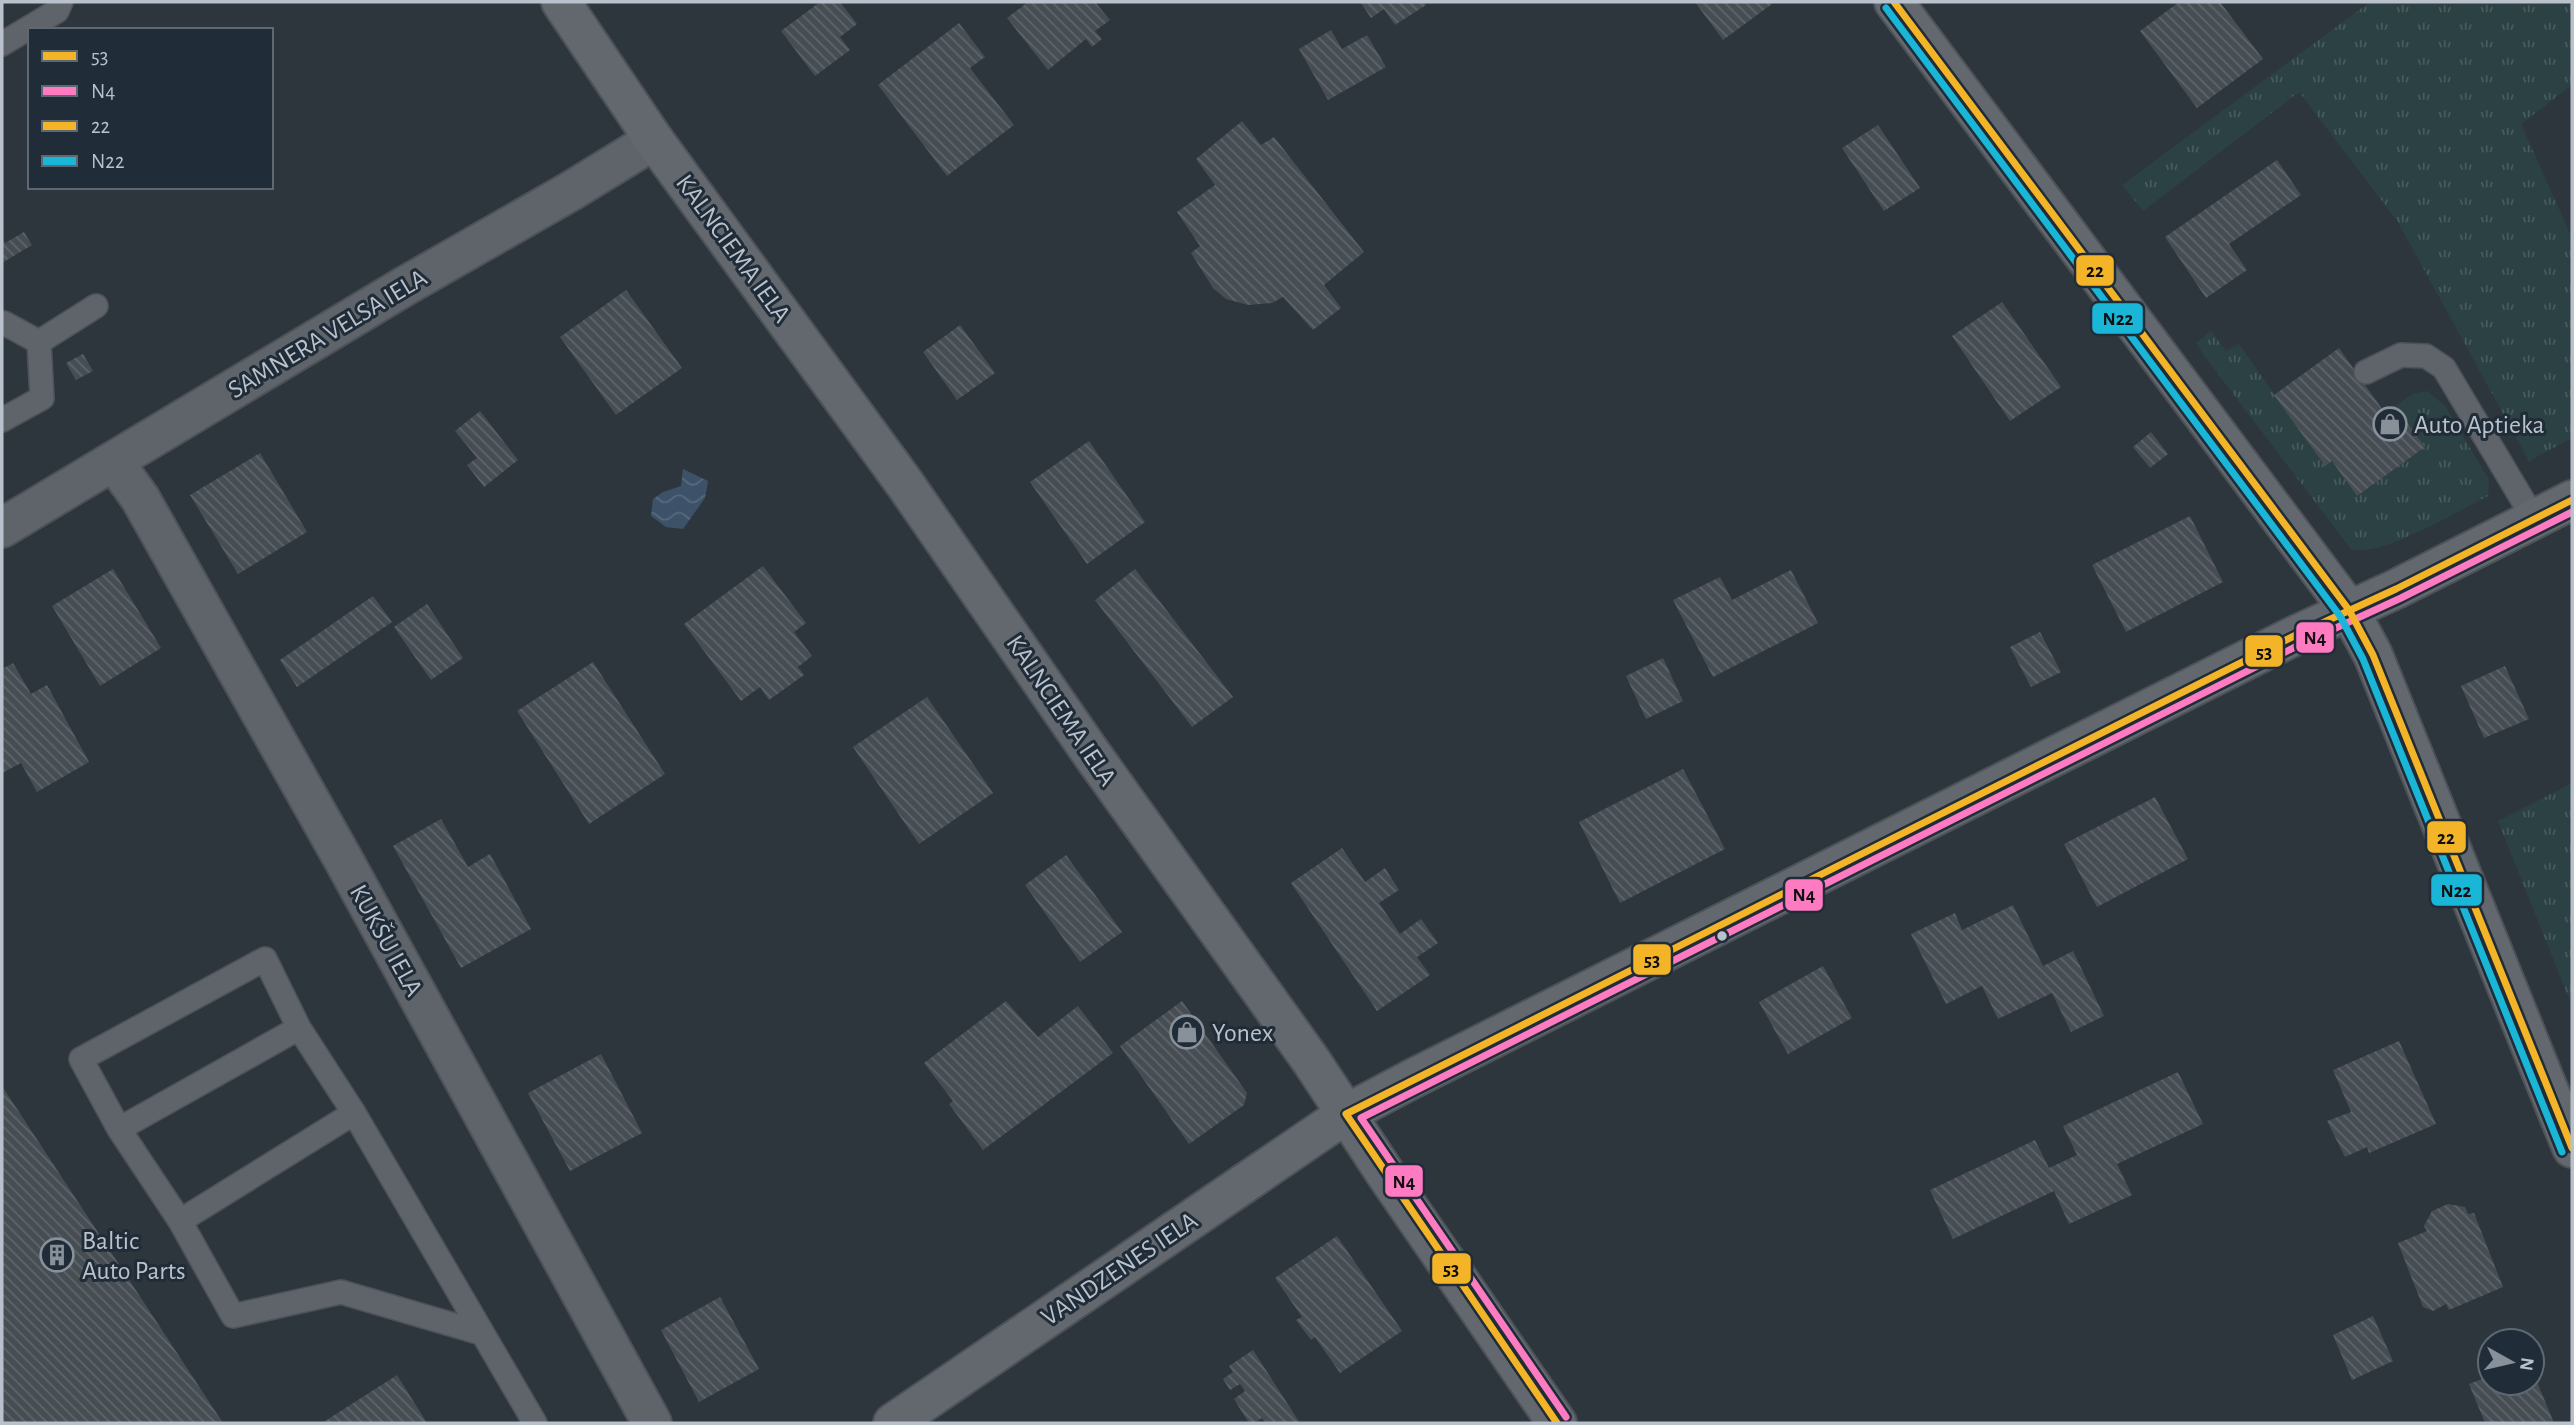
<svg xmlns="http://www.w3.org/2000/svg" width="2574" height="1425" viewBox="0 0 2574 1425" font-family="'Alegreya Sans',sans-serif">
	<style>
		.grass { fill: url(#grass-tufts) }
		.water { fill: url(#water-waves) }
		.building { fill: url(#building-back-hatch) }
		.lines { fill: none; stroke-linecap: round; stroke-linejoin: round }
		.lane-casing { stroke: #4c5257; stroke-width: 26 }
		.street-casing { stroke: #4c5257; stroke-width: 42 }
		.secondary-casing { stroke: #4c5257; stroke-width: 42 }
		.lane { stroke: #5e646a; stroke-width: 23 }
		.street { stroke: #5e646a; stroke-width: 38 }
		.secondary { stroke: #63686f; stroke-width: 38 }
		.bus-1-casing { stroke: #202c38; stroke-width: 12 }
		.bus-2-casing { stroke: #202c38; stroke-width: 12 }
		.bus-3-casing { stroke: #202c38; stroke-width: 12 }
		.bus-4-casing { stroke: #202c38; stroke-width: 12 }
		.bus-1 { stroke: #f4b427; stroke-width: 7 }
		.bus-2 { stroke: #fe7ac1; stroke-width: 7 }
		.bus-3 { stroke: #f4b427; stroke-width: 7 }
		.bus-4 { stroke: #1ab6d8; stroke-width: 7 }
		.bus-dot { fill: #b9c2cc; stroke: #202c38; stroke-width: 2.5 }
		.labels { text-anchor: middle; stroke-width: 6; stroke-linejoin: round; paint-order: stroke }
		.street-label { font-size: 26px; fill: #b9c2cc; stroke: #202c38 }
		.poi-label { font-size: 26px; fill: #b9c2cc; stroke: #202c38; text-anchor: start }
		.line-badge { stroke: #202c38; stroke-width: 2.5 }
		.pale-badge-label { font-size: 19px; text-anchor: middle; font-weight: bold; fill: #111 }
	</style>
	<defs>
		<pattern id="grass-tufts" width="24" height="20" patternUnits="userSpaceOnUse" patternTransform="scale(1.75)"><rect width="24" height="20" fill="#2b4143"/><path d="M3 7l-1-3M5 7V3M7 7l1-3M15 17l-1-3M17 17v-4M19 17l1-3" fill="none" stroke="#485b5d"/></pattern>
		<pattern id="water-waves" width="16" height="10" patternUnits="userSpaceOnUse" patternTransform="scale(1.75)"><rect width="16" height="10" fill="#3d5268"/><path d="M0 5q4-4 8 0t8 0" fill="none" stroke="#57697c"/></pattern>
		<pattern id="building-back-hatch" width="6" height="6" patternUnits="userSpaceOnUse" patternTransform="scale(1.75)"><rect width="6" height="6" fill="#464d53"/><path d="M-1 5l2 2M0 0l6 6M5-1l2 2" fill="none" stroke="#5f656b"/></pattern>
	</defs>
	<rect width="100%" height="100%" fill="#2e363d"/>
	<path class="grass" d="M 2370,2 L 2572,2 L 2572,85 L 2521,124 L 2572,238 L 2572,438 L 2529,461 L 2398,222 L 2299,92 L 2143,211 L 2122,185 Z
		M 2211,331 L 2226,351 L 2239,344 L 2324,465 L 2332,461 L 2357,496 L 2425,447 L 2395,406 L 2413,394 L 2427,391 L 2445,406 L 2489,480 L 2488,496 C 2461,509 2376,561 2350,548 L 2203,354 L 2196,343 Z
		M 2572,783 L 2572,1006 L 2498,821 Z"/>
	<path class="water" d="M 683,469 L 708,481 L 705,498 L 683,529 L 666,527 L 651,516 L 653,499 L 663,492 L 681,486 Z"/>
	<path class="building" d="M 820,2 L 840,2 L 857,24 L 840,37 L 850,50 L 815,76 L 781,31 Z
		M 1028,2 L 1095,2 L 1110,20 L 1095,31 L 1102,39 L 1092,47 L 1086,39 L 1048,70 L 1007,18 Z
		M 1360,2 L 1424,2 L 1426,5 L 1395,25 L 1384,9 L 1371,18 Z
		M 1695,2 L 1770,2 L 1772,4 L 1723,40 Z
		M 2179,2 L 2220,2 L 2263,59 L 2197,108 L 2140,31 Z
		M 959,23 L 985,57 L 970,68 L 1014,125 L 947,176 L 878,85 Z
		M 1331,30 L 1342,49 L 1367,35 L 1386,67 L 1328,100 L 1299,49 Z
		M 1242,121 L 1261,145 L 1274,137 L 1364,252 L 1324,285 L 1341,308 L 1313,330 L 1283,297 L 1272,303 L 1248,305 L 1226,299 L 1213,288 L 1191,253 L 1200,246 L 1177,212 L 1215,185 L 1196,159 Z
		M 1878,125 L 1920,188 L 1884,211 L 1842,148 Z
		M 2277,160 L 2301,195 L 2229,244 L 2247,270 L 2206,298 L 2165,237 Z
		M 24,232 L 32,245 L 2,263 L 2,237 L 5,243 Z
		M 626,290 L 682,368 L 616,415 L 560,337 Z
		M 2002,302 L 2061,387 L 2010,421 L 1952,336 Z
		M 960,325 L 995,373 L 957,400 L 923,352 Z
		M 2339,348 L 2385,413 L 2395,406 L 2425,447 L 2357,496 L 2332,461 L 2325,466 L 2274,395 Z
		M 83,354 L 93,371 L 76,380 L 66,363 Z
		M 480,411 L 518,460 L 484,487 L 467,465 L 477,458 L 455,431 Z
		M 2151,432 L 2168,454 L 2150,468 L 2133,447 Z
		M 1089,441 L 1145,522 L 1087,564 L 1030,482 Z
		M 260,453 L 307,532 L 238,574 L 190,495 Z
		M 2190,516 L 2223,582 L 2126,632 L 2092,565 Z
		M 763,566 L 806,623 L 794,632 L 812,656 L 798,667 L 804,675 L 769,700 L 760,687 L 741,701 L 684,624 Z
		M 113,569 L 161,648 L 100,686 L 52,606 Z
		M 1135,569 L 1233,697 L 1192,727 L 1095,600 Z
		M 1791,570 L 1818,623 L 1713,677 L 1673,600 L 1720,577 L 1732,600 Z
		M 373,596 L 392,622 L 297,687 L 280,660 Z
		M 427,604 L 463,658 L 431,680 L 394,627 Z
		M 2040,632 L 2061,672 L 2031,687 L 2010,647 Z
		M 1663,658 L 1683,701 L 1646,719 L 1626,676 Z
		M 593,662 L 665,774 L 589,824 L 517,711 Z
		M 13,663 L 31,694 L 47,685 L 89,762 L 37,792 L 21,763 L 2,773 L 2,669 Z
		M 2505,666 L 2529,719 L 2484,738 L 2461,686 Z
		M 927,697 L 993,793 L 919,844 L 853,747 Z
		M 1683,769 L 1725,849 L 1620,903 L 1579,822 Z
		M 2155,797 L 2188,859 L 2097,907 L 2064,844 Z
		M 441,819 L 468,867 L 490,854 L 531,929 L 461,968 L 393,846 Z
		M 1342,848 L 1365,882 L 1385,868 L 1399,890 L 1379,903 L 1400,934 L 1421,919 L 1438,943 L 1417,957 L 1430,975 L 1377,1011 L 1291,883 Z
		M 1066,855 L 1122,932 L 1080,962 L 1025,885 Z
		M 2013,905 L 2043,966 L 2073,951 L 2104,1016 L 2071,1032 L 2052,993 L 1998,1019 L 1982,986 L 1946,1004 L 1911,934 L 1955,913 L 1962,930 Z
		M 1823,966 L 1852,1018 L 1788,1054 L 1759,1002 Z
		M 1006,1001 L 1038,1037 L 1078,1006 L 1113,1053 L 983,1150 L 949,1104 L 953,1101 L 924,1063 Z
		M 1182,1001 L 1247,1093 L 1244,1105 L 1189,1144 L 1120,1046 Z
		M 2399,1041 L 2436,1124 L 2369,1153 L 2367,1147 L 2345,1157 L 2327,1121 L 2351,1112 L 2333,1070 Z
		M 601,1054 L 642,1133 L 570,1171 L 528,1093 Z
		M 2178,1072 L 2203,1124 L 2117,1164 L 2132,1195 L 2069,1224 L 2054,1191 L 1953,1239 L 1930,1190 L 2035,1140 L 2049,1168 L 2077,1155 L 2063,1126 Z
		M 2,1086 L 223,1423 L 2,1423 Z
		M 2448,1204 L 2465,1207 L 2468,1214 L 2474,1213 L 2503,1287 L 2449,1310 L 2446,1304 L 2433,1311 L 2423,1307 L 2398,1243 L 2427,1231 L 2424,1226 L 2432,1211 Z
		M 1337,1236 L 1402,1331 L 1340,1373 L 1315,1337 L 1311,1340 L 1296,1320 L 1302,1317 L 1275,1278 Z
		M 720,1297 L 759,1369 L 699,1402 L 661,1330 Z
		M 2373,1316 L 2393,1361 L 2352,1380 L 2333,1335 Z
		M 1253,1350 L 1300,1423 L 1266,1423 L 1262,1418 L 1254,1423 L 1249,1423 L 1234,1399 L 1245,1391 L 1240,1384 L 1230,1390 L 1223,1379 L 1233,1372 L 1229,1366 Z
		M 397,1375 L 427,1423 L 322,1423 Z
		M 2490,1376 L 2490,1383 L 2505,1383 L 2507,1388 L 2519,1383 L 2532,1383 L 2532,1378 L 2535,1377 L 2554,1423 L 2485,1423 L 2469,1384 Z"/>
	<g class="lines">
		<defs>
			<path id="lane" d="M 2,44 L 57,11 L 61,2
				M 2,324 L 4,323 L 39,342 L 96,306
				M 2366,372 L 2401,355 L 2426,356 L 2444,368 L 2534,519
				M 2,420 L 42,398 L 39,342
				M 119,1129 L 299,1028
				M 180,1221 L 354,1113
				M 481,1333 L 341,1292 L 233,1316 L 180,1221 L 119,1129 L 81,1059 L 265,959 L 299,1028 L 354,1113 L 535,1423"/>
			<path id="street" d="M 114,462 L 140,498 L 343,859 L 652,1423
				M 2,528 L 405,286 L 571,191 L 654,140"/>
			<path id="secondary" d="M 561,2 L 654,140 L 905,484 L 1091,753 L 1312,1062 L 1387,1176 L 1557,1423
				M 1894,2 L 2349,610 L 2373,655 L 2572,1148
				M 893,1423 L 1346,1114 L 1410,1080 L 2296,635 L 2396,589 L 2572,500"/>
		</defs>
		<use href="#lane" class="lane-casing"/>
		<use href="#street" class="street-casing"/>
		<use href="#secondary" class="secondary-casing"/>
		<use href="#lane" class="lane"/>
		<use href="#street" class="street"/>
		<use href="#secondary" class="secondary"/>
		<defs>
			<path id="bus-1" d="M 1346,1114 L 2296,635 L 2396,589 L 2572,500
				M 1346,1114 L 1557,1423"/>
			<path id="bus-2" d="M 1566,1417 L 1361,1118 L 2301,644 L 2401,598 L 2572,512"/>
			<path id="bus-3" d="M 1894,2 L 2349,610 L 2373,655 L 2572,1148"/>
			<path id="bus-4" d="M 1886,8 L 2340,616 L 2363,659 L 2562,1152"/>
		</defs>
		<use href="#bus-1" class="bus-1-casing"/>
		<use href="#bus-2" class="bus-2-casing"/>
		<use href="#bus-3" class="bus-3-casing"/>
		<use href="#bus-4" class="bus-4-casing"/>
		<use href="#bus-1" class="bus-1"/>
		<use href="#bus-2" class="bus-2"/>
		<use href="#bus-3" class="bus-3"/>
		<use href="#bus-4" class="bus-4"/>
	</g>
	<defs>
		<symbol id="shop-ring" viewBox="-11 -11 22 22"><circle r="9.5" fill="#202c38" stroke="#88919a" stroke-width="1.5"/><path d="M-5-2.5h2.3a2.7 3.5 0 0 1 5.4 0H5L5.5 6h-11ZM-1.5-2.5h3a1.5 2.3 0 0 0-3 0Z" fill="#88919a"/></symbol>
		<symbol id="building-ring" viewBox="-11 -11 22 22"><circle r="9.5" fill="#202c38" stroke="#88919a" stroke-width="1.5"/><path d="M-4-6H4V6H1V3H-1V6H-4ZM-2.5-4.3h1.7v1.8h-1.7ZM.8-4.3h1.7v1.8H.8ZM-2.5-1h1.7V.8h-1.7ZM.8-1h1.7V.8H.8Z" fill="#88919a"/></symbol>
	</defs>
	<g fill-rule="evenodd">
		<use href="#shop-ring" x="2371" y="405" width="38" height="38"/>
		<use href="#shop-ring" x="1168" y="1013" width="38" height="38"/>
		<use href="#building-ring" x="38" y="1236" width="38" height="38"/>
	</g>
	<circle class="bus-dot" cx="1722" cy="936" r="6"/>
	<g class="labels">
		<g class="street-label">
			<text transform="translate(734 248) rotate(54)" y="9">KALNCIEMA IELA</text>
			<text transform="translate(327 333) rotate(-31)" y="9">SAMNERA VELSA IELA</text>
			<text transform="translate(1062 710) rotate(56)" y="9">KALNCIEMA IELA</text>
			<text transform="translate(387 940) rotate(61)" y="9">KUKŠU IELA</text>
			<text transform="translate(1119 1268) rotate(-34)" y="9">VANDZENES IELA</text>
		</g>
		<g class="poi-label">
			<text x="2414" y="433">Auto Aptieka</text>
			<text x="1212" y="1041">Yonex</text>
			<text x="82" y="1249">Baltic<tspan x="82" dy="30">Auto Parts</tspan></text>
		</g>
	</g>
	<g class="line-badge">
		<rect x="2075" y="254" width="40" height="33" rx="7" fill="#f4b427"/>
		<rect x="2091" y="302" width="53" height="33" rx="7" fill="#1ab6d8"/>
		<rect x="2295" y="621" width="40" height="33" rx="7" fill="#fe7ac1"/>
		<rect x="2244" y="634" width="40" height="34" rx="7" fill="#f4b427"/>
		<rect x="2426" y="820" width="41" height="34" rx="7" fill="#f4b427"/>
		<rect x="2430" y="873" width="53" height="34" rx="7" fill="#1ab6d8"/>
		<rect x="1784" y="878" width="40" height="34" rx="7" fill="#fe7ac1"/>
		<rect x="1632" y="943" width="40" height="33" rx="7" fill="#f4b427"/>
		<rect x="1384" y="1164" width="40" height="34" rx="7" fill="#fe7ac1"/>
		<rect x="1431" y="1252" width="41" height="33" rx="7" fill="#f4b427"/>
	</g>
	<g class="pale-badge-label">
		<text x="2095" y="277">22</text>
		<text x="2118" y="325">N22</text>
		<text x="2315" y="644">N4</text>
		<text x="2264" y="658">53</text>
		<text x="2446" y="844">22</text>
		<text x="2456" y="897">N22</text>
		<text x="1804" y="901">N4</text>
		<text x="1652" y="966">53</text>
		<text x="1404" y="1188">N4</text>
		<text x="1451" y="1275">53</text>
	</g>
	<rect width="2574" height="1425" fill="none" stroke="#b9c2cc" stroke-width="7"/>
	<rect x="28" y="28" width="245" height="161" fill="#202c38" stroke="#5d6873" stroke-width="2"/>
	<rect x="42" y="51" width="35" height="10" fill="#f4b427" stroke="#5d6873" stroke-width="2"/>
	<text x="91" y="63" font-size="21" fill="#b9c2cc">53</text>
	<rect x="42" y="86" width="35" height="10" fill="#fe7ac1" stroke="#5d6873" stroke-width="2"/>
	<text x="91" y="98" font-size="21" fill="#b9c2cc">N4</text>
	<rect x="42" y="121" width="35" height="10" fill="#f4b427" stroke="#5d6873" stroke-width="2"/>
	<text x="91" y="133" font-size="21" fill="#b9c2cc">22</text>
	<rect x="42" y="156" width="35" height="10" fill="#1ab6d8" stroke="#5d6873" stroke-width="2"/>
	<text x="91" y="168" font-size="21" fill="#b9c2cc">N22</text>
	<g transform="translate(2511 1362) rotate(98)"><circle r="33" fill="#202c38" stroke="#5d6873" stroke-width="2"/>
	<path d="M0-5L12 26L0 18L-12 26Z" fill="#88919a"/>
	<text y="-10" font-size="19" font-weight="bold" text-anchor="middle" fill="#b9c2cc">N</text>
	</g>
</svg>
